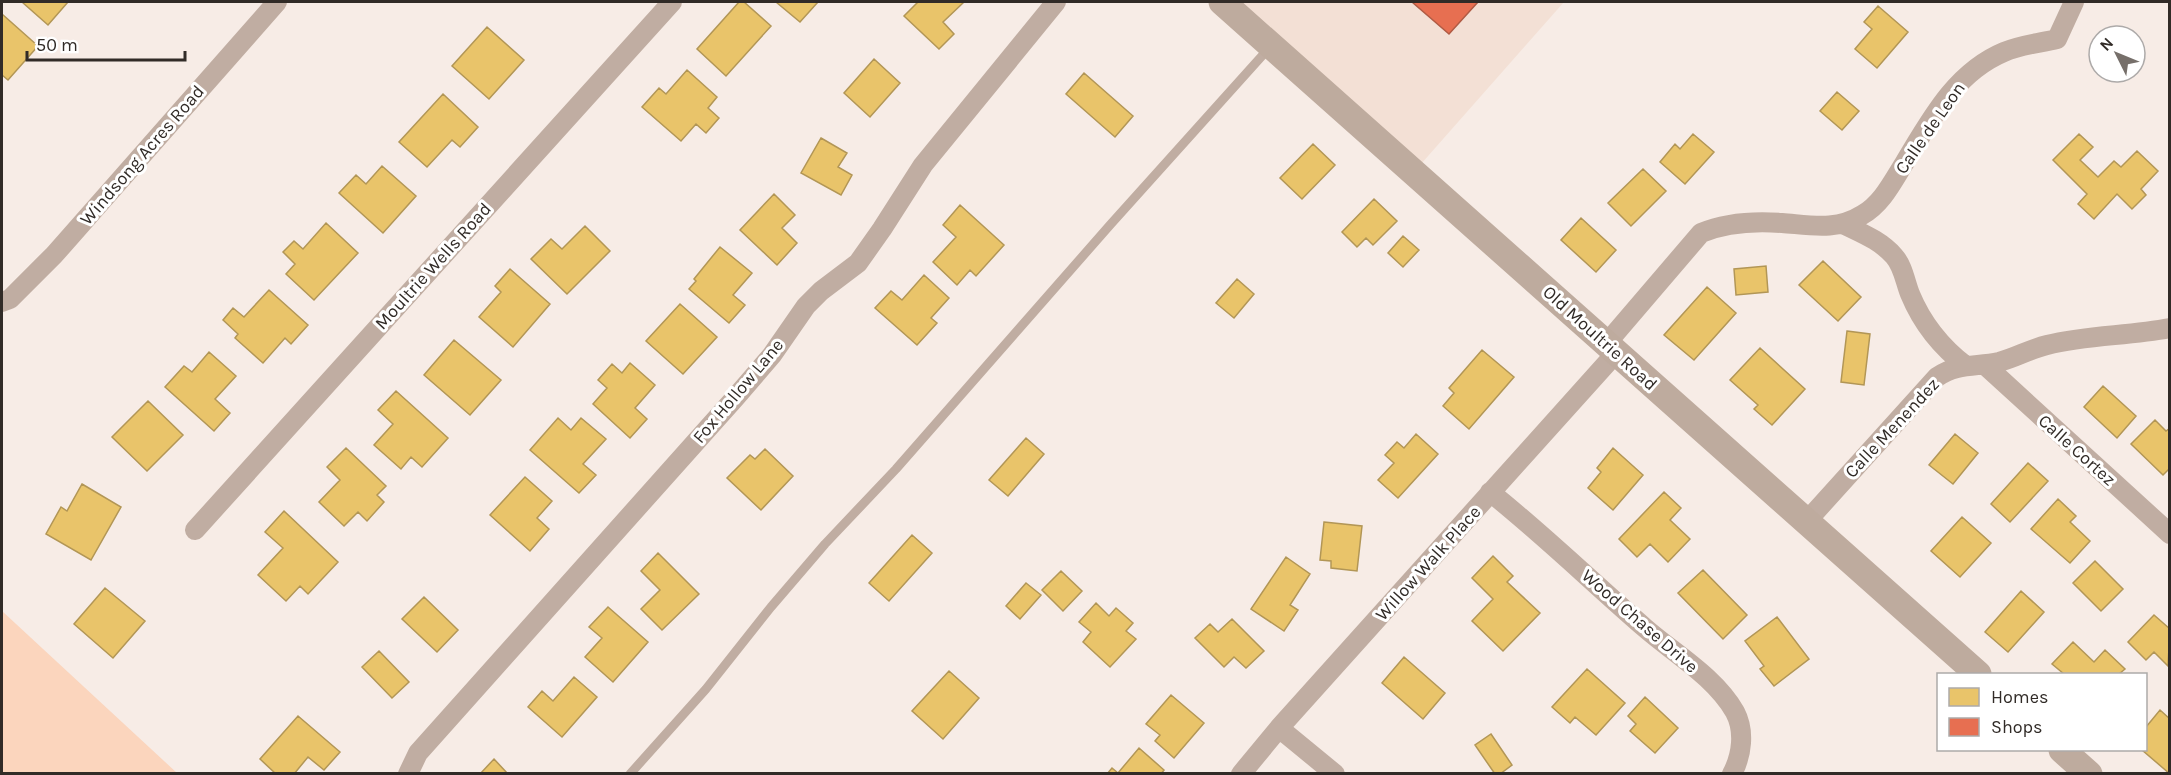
<svg xmlns="http://www.w3.org/2000/svg" width="2171" height="775" viewBox="0 0 2171 775" font-family="Karla,sans-serif">
	<style>
		.built { fill: #f3e0d5 }
		.green { fill: #fbd5bd }
		.homes { fill: #e9c46a; stroke: #b29656; stroke-width: 1.5 }
		.shops { fill: #e76f51; stroke: #b05b44; stroke-width: 1.5 }
		.lines { fill: none; stroke-linecap: round; stroke-linejoin: round }
		.lane { stroke: #c0ada2; stroke-width: 9 }
		.street { stroke: #c0ada2; stroke-width: 20 }
		.secondary { stroke: #beab9e; stroke-width: 27 }
		.labels { text-anchor: middle; stroke-width: 6; stroke-linejoin: round; paint-order: stroke }
		.street-label { font-size: 18px; fill: #312b27; stroke: #fff }
	</style>
	<rect width="100%" height="100%" fill="#f7ece6"/>
	<path class="built" d="M 1238,2 L 1564,2 L 1421,164 Z"/>
	<path class="green" d="M 2,611 L 177,773 L 2,773 Z"/>
	<path class="homes" d="M 22,2 L 68,2 L 48,25 Z
		M 739,2 L 744,2 L 771,26 L 726,76 L 697,49 Z
		M 776,2 L 818,2 L 800,22 Z
		M 918,2 L 964,2 L 943,22 L 954,34 L 939,49 L 904,16 Z
		M 1878,6 L 1908,32 L 1877,68 L 1855,49 L 1872,29 L 1864,22 Z
		M 2,14 L 38,46 L 8,80 L 2,75 Z
		M 487,27 L 524,60 L 489,99 L 452,66 Z
		M 874,59 L 900,83 L 870,117 L 844,93 Z
		M 687,70 L 717,97 L 708,108 L 719,118 L 706,133 L 696,124 L 681,141 L 642,107 L 659,88 L 666,94 Z
		M 1084,73 L 1133,116 L 1115,137 L 1066,94 Z
		M 1837,92 L 1859,111 L 1842,130 L 1820,111 Z
		M 443,94 L 478,127 L 460,147 L 452,140 L 427,167 L 399,142 Z
		M 1693,134 L 1714,152 L 1685,184 L 1660,162 L 1675,144 L 1680,149 Z
		M 2079,134 L 2093,147 L 2080,160 L 2098,177 L 2114,161 L 2121,167 L 2137,151 L 2158,171 L 2141,189 L 2146,195 L 2132,209 L 2117,194 L 2094,219 L 2078,204 L 2087,194 L 2053,160 Z
		M 821,138 L 847,153 L 838,167 L 852,175 L 841,195 L 801,173 Z
		M 1313,144 L 1335,165 L 1302,199 L 1280,178 Z
		M 382,166 L 416,196 L 383,233 L 339,193 L 356,175 L 366,184 Z
		M 1643,169 L 1666,191 L 1631,226 L 1608,203 Z
		M 774,194 L 795,215 L 782,228 L 797,243 L 777,265 L 740,230 Z
		M 1374,199 L 1397,221 L 1373,245 L 1366,238 L 1357,247 L 1342,232 Z
		M 960,205 L 1004,245 L 976,276 L 970,270 L 957,285 L 933,262 L 956,237 L 943,225 Z
		M 1581,218 L 1616,250 L 1596,272 L 1561,240 Z
		M 326,223 L 358,253 L 314,300 L 286,274 L 295,264 L 283,252 L 294,241 L 303,249 Z
		M 585,226 L 610,251 L 567,294 L 531,259 L 551,239 L 562,249 Z
		M 1403,236 L 1419,250 L 1403,267 L 1388,253 Z
		M 720,247 L 752,273 L 733,295 L 745,305 L 729,323 L 689,289 L 696,281 L 694,279 Z
		M 1823,261 L 1861,297 L 1838,321 L 1799,285 Z
		M 1766,266 L 1768,292 L 1736,295 L 1734,269 Z
		M 510,269 L 550,304 L 513,347 L 479,317 L 501,292 L 495,286 Z
		M 924,275 L 949,298 L 931,318 L 937,323 L 917,345 L 875,308 L 891,291 L 902,300 Z
		M 1237,279 L 1254,294 L 1234,318 L 1216,303 Z
		M 1707,287 L 1736,313 L 1694,360 L 1664,335 Z
		M 269,290 L 308,325 L 291,344 L 285,338 L 263,363 L 235,338 L 238,334 L 223,320 L 233,308 L 244,317 Z
		M 680,304 L 717,337 L 683,374 L 646,341 Z
		M 1847,331 L 1870,334 L 1864,385 L 1841,382 Z
		M 454,340 L 501,380 L 470,415 L 424,375 Z
		M 1760,348 L 1805,389 L 1772,425 L 1754,409 L 1758,405 L 1730,380 Z
		M 1482,350 L 1514,377 L 1469,429 L 1443,406 L 1454,393 L 1449,388 Z
		M 209,352 L 236,376 L 215,399 L 230,413 L 214,431 L 165,387 L 184,366 L 192,372 Z
		M 630,363 L 655,385 L 635,408 L 647,419 L 630,438 L 593,404 L 607,388 L 598,380 L 612,364 L 622,373 Z
		M 2103,386 L 2136,416 L 2117,438 L 2084,407 Z
		M 396,391 L 448,438 L 422,467 L 411,457 L 401,469 L 374,445 L 393,424 L 378,410 Z
		M 148,401 L 183,435 L 147,471 L 112,437 Z
		M 558,418 L 571,430 L 581,418 L 606,439 L 583,464 L 596,475 L 579,493 L 530,450 Z
		M 2155,420 L 2166,431 L 2170,428 L 2170,468 L 2163,475 L 2131,444 Z
		M 1416,434 L 1438,454 L 1398,498 L 1378,480 L 1394,463 L 1385,455 L 1397,442 L 1404,448 Z
		M 1955,434 L 1978,453 L 1953,484 L 1929,465 Z
		M 1026,438 L 1044,454 L 1008,496 L 989,480 Z
		M 346,448 L 386,486 L 377,495 L 384,502 L 367,521 L 358,512 L 344,526 L 319,502 L 340,480 L 327,467 Z
		M 1613,448 L 1643,475 L 1613,510 L 1588,488 L 1601,472 L 1597,468 Z
		M 765,449 L 793,476 L 761,510 L 727,478 L 750,455 L 755,459 Z
		M 2028,463 L 2048,481 L 2010,522 L 1991,504 Z
		M 525,477 L 552,501 L 537,518 L 549,529 L 530,551 L 490,515 Z
		M 82,484 L 121,507 L 91,560 L 46,534 L 61,507 L 67,511 Z
		M 1664,492 L 1681,508 L 1670,520 L 1690,539 L 1668,562 L 1650,544 L 1637,557 L 1619,539 Z
		M 2058,499 L 2076,516 L 2070,522 L 2090,541 L 2070,563 L 2031,529 Z
		M 284,511 L 338,562 L 308,594 L 300,586 L 286,601 L 258,575 L 283,548 L 265,532 Z
		M 1962,517 L 1991,543 L 1960,577 L 1931,551 Z
		M 1324,522 L 1362,526 L 1357,571 L 1331,568 L 1331,561 L 1320,560 Z
		M 912,535 L 932,553 L 889,601 L 869,583 Z
		M 658,553 L 699,594 L 662,630 L 641,609 L 660,590 L 641,571 Z
		M 1493,556 L 1513,576 L 1507,582 L 1540,613 L 1503,651 L 1472,621 L 1493,599 L 1472,578 Z
		M 1286,557 L 1310,574 L 1290,605 L 1298,610 L 1284,631 L 1251,609 Z
		M 2095,561 L 2123,589 L 2101,611 L 2073,583 Z
		M 1703,570 L 1747,615 L 1723,639 L 1678,593 Z
		M 1061,571 L 1082,591 L 1063,611 L 1042,590 Z
		M 1026,583 L 1041,595 L 1020,619 L 1006,606 Z
		M 105,588 L 145,621 L 113,658 L 74,624 Z
		M 2021,591 L 2044,612 L 2008,652 L 1985,632 Z
		M 424,597 L 458,630 L 437,652 L 402,619 Z
		M 1096,603 L 1109,616 L 1116,608 L 1133,623 L 1126,631 L 1136,639 L 1110,667 L 1083,642 L 1091,632 L 1079,622 Z
		M 608,607 L 648,642 L 613,682 L 585,657 L 602,638 L 589,627 Z
		M 2154,615 L 2170,629 L 2168,666 L 2154,652 L 2146,660 L 2128,642 Z
		M 1777,617 L 1809,659 L 1774,686 L 1760,669 L 1764,666 L 1745,641 Z
		M 1232,619 L 1264,651 L 1246,668 L 1234,657 L 1224,667 L 1195,638 L 1210,624 L 1218,632 Z
		M 2073,642 L 2094,662 L 2105,650 L 2125,669 L 2119,674 L 2064,674 L 2052,664 Z
		M 379,651 L 409,682 L 392,698 L 362,667 Z
		M 1404,657 L 1445,693 L 1423,719 L 1382,683 Z
		M 1587,669 L 1625,703 L 1596,735 L 1575,717 L 1570,723 L 1552,707 Z
		M 949,671 L 979,698 L 943,739 L 912,711 Z
		M 574,677 L 597,697 L 562,737 L 528,707 L 542,691 L 553,701 Z
		M 1171,695 L 1204,723 L 1174,758 L 1155,741 L 1160,735 L 1146,724 Z
		M 1645,697 L 1678,728 L 1655,753 L 1630,731 L 1636,724 L 1628,716 Z
		M 2160,710 L 2170,719 L 2170,774 L 2142,750 L 2146,750 L 2146,727 Z
		M 298,716 L 340,752 L 324,770 L 308,757 L 294,774 L 276,774 L 260,759 Z
		M 1491,734 L 1512,765 L 1500,774 L 1495,774 L 1475,745 Z
		M 1139,748 L 1164,770 L 1161,774 L 1107,774 L 1112,768 L 1118,773 Z
		M 494,759 L 508,774 L 480,774 Z"/>
	<path class="shops" d="M 1412,2 L 1478,2 L 1449,34 Z"/>
	<g class="lines">
		<path class="lane" d="M 630,774 L 706,689 L 771,607 L 825,544 L 896,469 L 1110,225 L 1270,47"/>
		<path class="street" d="M 1843,224 C 1861,233 1880,240 1894,256 C 1903,266 1905,281 1910,294 C 1922,323 1941,347 1966,366
			M 2,302 L 10,299 L 54,255 L 277,2
			M 1606,344 L 1701,233 C 1725,223 1756,221 1782,223 C 1810,225 1837,231 1862,215 C 1882,204 1893,181 1905,162 C 1931,119 1956,72 2004,52 C 2020,45 2040,43 2057,39 L 2074,2
			M 1985,365 L 2170,534
			M 1490,492 C 1544,535 1593,583 1645,628 C 1675,654 1715,677 1735,712 C 1745,731 1742,755 1732,774
			M 1806,522 L 1937,377 C 1957,363 1976,367 1999,362 C 2015,358 2030,349 2047,345 C 2087,335 2129,336 2170,328
			M 195,530 L 672,2
			M 1279,728 L 1335,774
			M 408,774 L 418,753 L 735,398 L 772,355 L 806,306 L 821,291 L 858,263 L 882,229 L 923,165 L 1056,2
			M 1241,774 L 1279,728 L 1616,353"/>
		<path class="secondary" d="M 1222,2 L 1978,674
			M 2062,750 L 2089,774"/>
	</g>
	<g class="labels">
		<g class="street-label">
			<text transform="translate(1930 128) rotate(-55)" y="6">Calle de Leon</text>
			<text transform="translate(142 155) rotate(-49)" y="6">Windsong Acres Road</text>
			<text transform="translate(433 266) rotate(-48)" y="6">Moultrie Wells Road</text>
			<text transform="translate(1600 338) rotate(42)" y="6">Old Moultrie Road</text>
			<text transform="translate(738 391) rotate(-50)" y="6">Fox Hollow Lane</text>
			<text transform="translate(1892 428) rotate(-47)" y="6">Calle Menendez</text>
			<text transform="translate(2077 450) rotate(42)" y="6">Calle Cortez</text>
			<text transform="translate(1428 563) rotate(-48)" y="6">Willow Walk Place</text>
			<text transform="translate(1640 621) rotate(41)" y="6">Wood Chase Drive</text>
		</g>
	</g>
	<rect width="2171" height="775" fill="none" stroke="#312b27" stroke-width="6"/>
	<rect x="1937" y="673" width="210" height="78" fill="#ffffff" stroke="#adaaa9" stroke-width="1.5"/>
	<rect x="1949" y="688" width="30" height="18" fill="#e9c46a" stroke="#adaaa9" stroke-width="1.5"/>
	<text x="1991" y="703" font-size="18" fill="#312b27">Homes</text>
	<rect x="1949" y="718" width="30" height="18" fill="#e76f51" stroke="#adaaa9" stroke-width="1.5"/>
	<text x="1991" y="733" font-size="18" fill="#312b27">Shops</text>
	<g transform="translate(2117 54) rotate(313)"><circle r="28" fill="#ffffff" stroke="#adaaa9" stroke-width="1.5"/>
	<path d="M0-4.5L10 22L0 15L-10 22Z" fill="#766f6a"/>
	<text y="-9" font-size="16" font-weight="bold" text-anchor="middle" fill="#312b27">N</text>
	</g>
	<path d="M27 51v9h158v-9" fill="none" stroke="#312b27" stroke-width="3"/>
	<text x="36" y="51" font-size="18" fill="#312b27" stroke="#ffffff" stroke-width="4.5" paint-order="stroke">50 m</text>
</svg>
